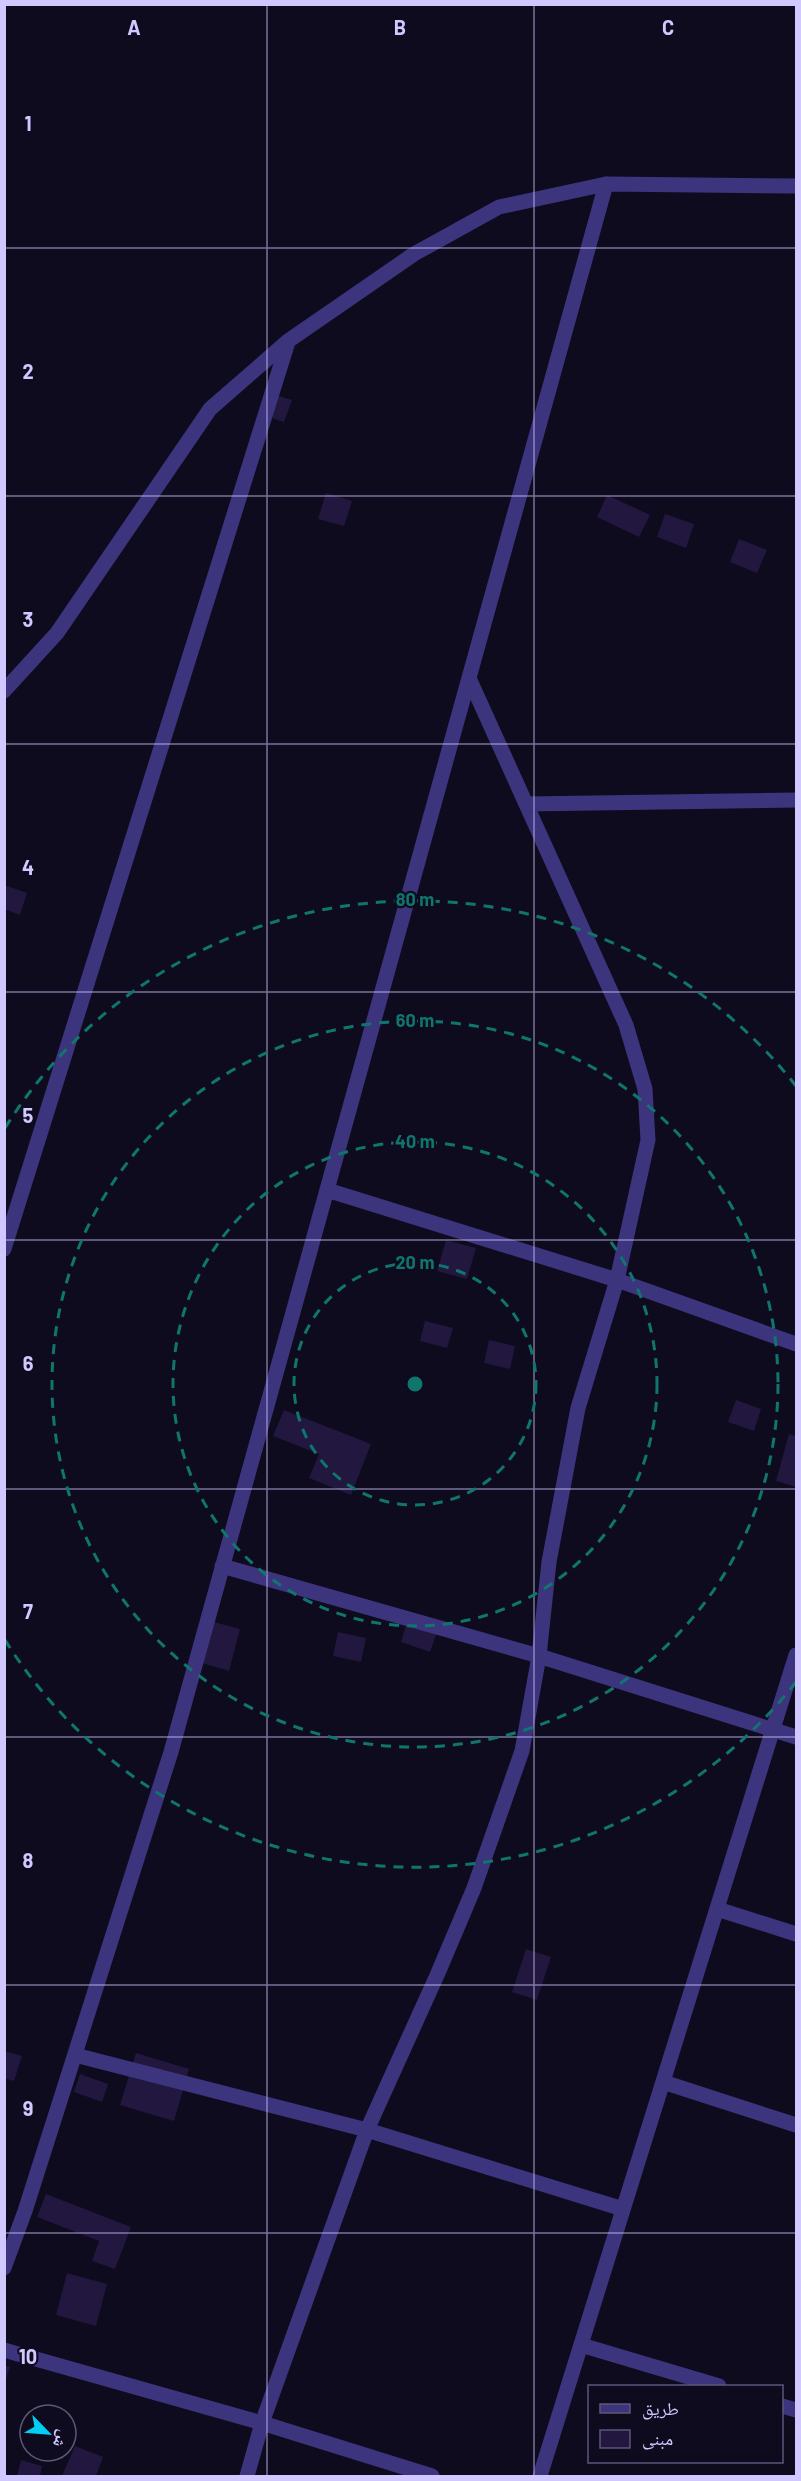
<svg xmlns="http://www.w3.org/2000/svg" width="801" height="2481" viewBox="0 0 801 2481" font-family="Barlow,'Noto Naskh Arabic',sans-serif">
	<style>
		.building { fill: #21173f }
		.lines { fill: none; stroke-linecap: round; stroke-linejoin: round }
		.minor { stroke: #3c357e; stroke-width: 15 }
		.grid { fill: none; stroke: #d1c8ff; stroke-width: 1.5; stroke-opacity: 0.55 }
		.ring { fill: none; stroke: #0f766e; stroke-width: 3; stroke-dasharray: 10 8 }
		.grid-label { font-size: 20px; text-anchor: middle; font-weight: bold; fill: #d1c8ff; stroke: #0f0b1e; stroke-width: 4.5; stroke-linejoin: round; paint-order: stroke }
		.centre { fill: #0f766e; stroke: #0f0b1e; stroke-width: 3 }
		.ring-label { font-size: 18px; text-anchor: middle; font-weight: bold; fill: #0f766e; stroke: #0f0b1e; stroke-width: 4.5; stroke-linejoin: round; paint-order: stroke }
	</style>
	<rect width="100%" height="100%" fill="#0f0b1e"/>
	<path class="building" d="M 269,393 L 292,400 L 284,422 L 262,415 Z
		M 326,493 L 352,501 L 344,526 L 318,519 Z
		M 607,495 L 650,515 L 639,537 L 597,517 Z
		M 665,514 L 694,524 L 686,548 L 657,537 Z
		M 739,539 L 767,550 L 757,573 L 730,562 Z
		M 4,885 L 27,893 L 20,915 L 4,909 Z
		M 446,1240 L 476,1248 L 467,1279 L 437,1271 Z
		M 425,1321 L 453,1328 L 447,1348 L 420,1341 Z
		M 489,1340 L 515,1346 L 510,1369 L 484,1363 Z
		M 736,1400 L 761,1409 L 754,1431 L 728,1422 Z
		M 284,1410 L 371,1444 L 351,1495 L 309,1478 L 319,1454 L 273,1436 Z
		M 789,1434 L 796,1436 L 796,1487 L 776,1481 Z
		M 214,1622 L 240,1629 L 229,1671 L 202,1663 Z
		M 407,1622 L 437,1632 L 430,1652 L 401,1642 Z
		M 338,1632 L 366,1638 L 361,1662 L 333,1656 Z
		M 526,1949 L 551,1957 L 537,2000 L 512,1992 Z
		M 4,2051 L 22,2056 L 14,2081 L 4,2078 Z
		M 136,2053 L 189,2069 L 174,2121 L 120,2105 Z
		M 80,2074 L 108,2084 L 102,2102 L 74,2092 Z
		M 46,2194 L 131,2227 L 115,2269 L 92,2261 L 99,2241 L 37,2217 Z
		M 67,2273 L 107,2284 L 96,2326 L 56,2315 Z
		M 4,2365 L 10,2367 L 5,2382 L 4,2382 Z
		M 75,2446 L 103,2457 L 96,2476 L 62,2476 Z
		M 21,2460 L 42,2466 L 40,2476 L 17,2476 Z"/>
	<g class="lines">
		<path class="minor" d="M 4,691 L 57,633 L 210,409 L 288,341 L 414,254 L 499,207 L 606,184 L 796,186
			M 526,804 L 796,800
			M 327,1190 L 617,1280 L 796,1344
			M 4,1249 L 288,342
			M 222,1566 L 539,1656 L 796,1737
			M 717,1909 L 796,1934
			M 75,2055 L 367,2130 L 623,2209
			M 663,2082 L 796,2125
			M 4,2268 L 25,2211 L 171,1752 L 606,184
			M 581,2345 L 719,2386
			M 4,2350 L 262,2423 L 432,2476
			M 782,2406 L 796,2410
			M 247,2476 L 262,2423 L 367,2130 L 438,1973 L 474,1888 L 522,1751 L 539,1656 L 549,1562 L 578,1408 L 617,1280 L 648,1140 L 645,1089 L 626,1025 L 469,678
			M 540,2476 L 796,1655"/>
	</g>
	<path class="grid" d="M 267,4 L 267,2476M 534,4 L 534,2476M 4,248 L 796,248M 4,496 L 796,496M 4,744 L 796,744M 4,992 L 796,992M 4,1240 L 796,1240M 4,1489 L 796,1489M 4,1737 L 796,1737M 4,1985 L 796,1985M 4,2233 L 796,2233"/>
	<g class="ring">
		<circle cx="415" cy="1384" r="121"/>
		<circle cx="415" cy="1384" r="242"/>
		<circle cx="415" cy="1384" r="363"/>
		<path d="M796 1682A484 484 0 0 1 5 1640M5 1128A484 484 0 0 1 796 1086"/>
	</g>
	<g class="grid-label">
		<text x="134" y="35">A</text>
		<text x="400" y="35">B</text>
		<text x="668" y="35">C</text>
		<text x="28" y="131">1</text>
		<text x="28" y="379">2</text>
		<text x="28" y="627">3</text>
		<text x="28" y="875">4</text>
		<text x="28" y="1123">5</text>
		<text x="28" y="1371">6</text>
		<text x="28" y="1619">7</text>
		<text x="28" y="1868">8</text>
		<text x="28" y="2116">9</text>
		<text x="28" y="2364">10</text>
	</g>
	<circle cx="415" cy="1384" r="9" class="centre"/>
	<g class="ring-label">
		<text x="415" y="906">80 m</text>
		<text x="415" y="1027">60 m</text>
		<text x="415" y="1148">40 m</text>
		<text x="415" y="1269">20 m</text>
	</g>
	<rect width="801" height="2481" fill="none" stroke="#d1c8ff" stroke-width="12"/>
	<rect x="588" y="2385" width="195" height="78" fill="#0f0b1e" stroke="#5d5778" stroke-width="1.5"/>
	<rect x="600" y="2404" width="30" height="9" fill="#3c357e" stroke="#5d5778" stroke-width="1.5"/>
	<text x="642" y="2415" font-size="18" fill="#d1c8ff">طريق</text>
	<rect x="600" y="2430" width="30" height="18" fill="#21173f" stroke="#5d5778" stroke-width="1.5"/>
	<text x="642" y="2445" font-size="18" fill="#d1c8ff">مبنى</text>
	<g transform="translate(48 2433) rotate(115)"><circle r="28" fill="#0f0b1e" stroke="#5d5778" stroke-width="1.5"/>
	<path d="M0-4.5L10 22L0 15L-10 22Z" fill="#00cff3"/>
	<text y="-9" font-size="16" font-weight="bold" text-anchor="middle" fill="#d1c8ff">ش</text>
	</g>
</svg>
